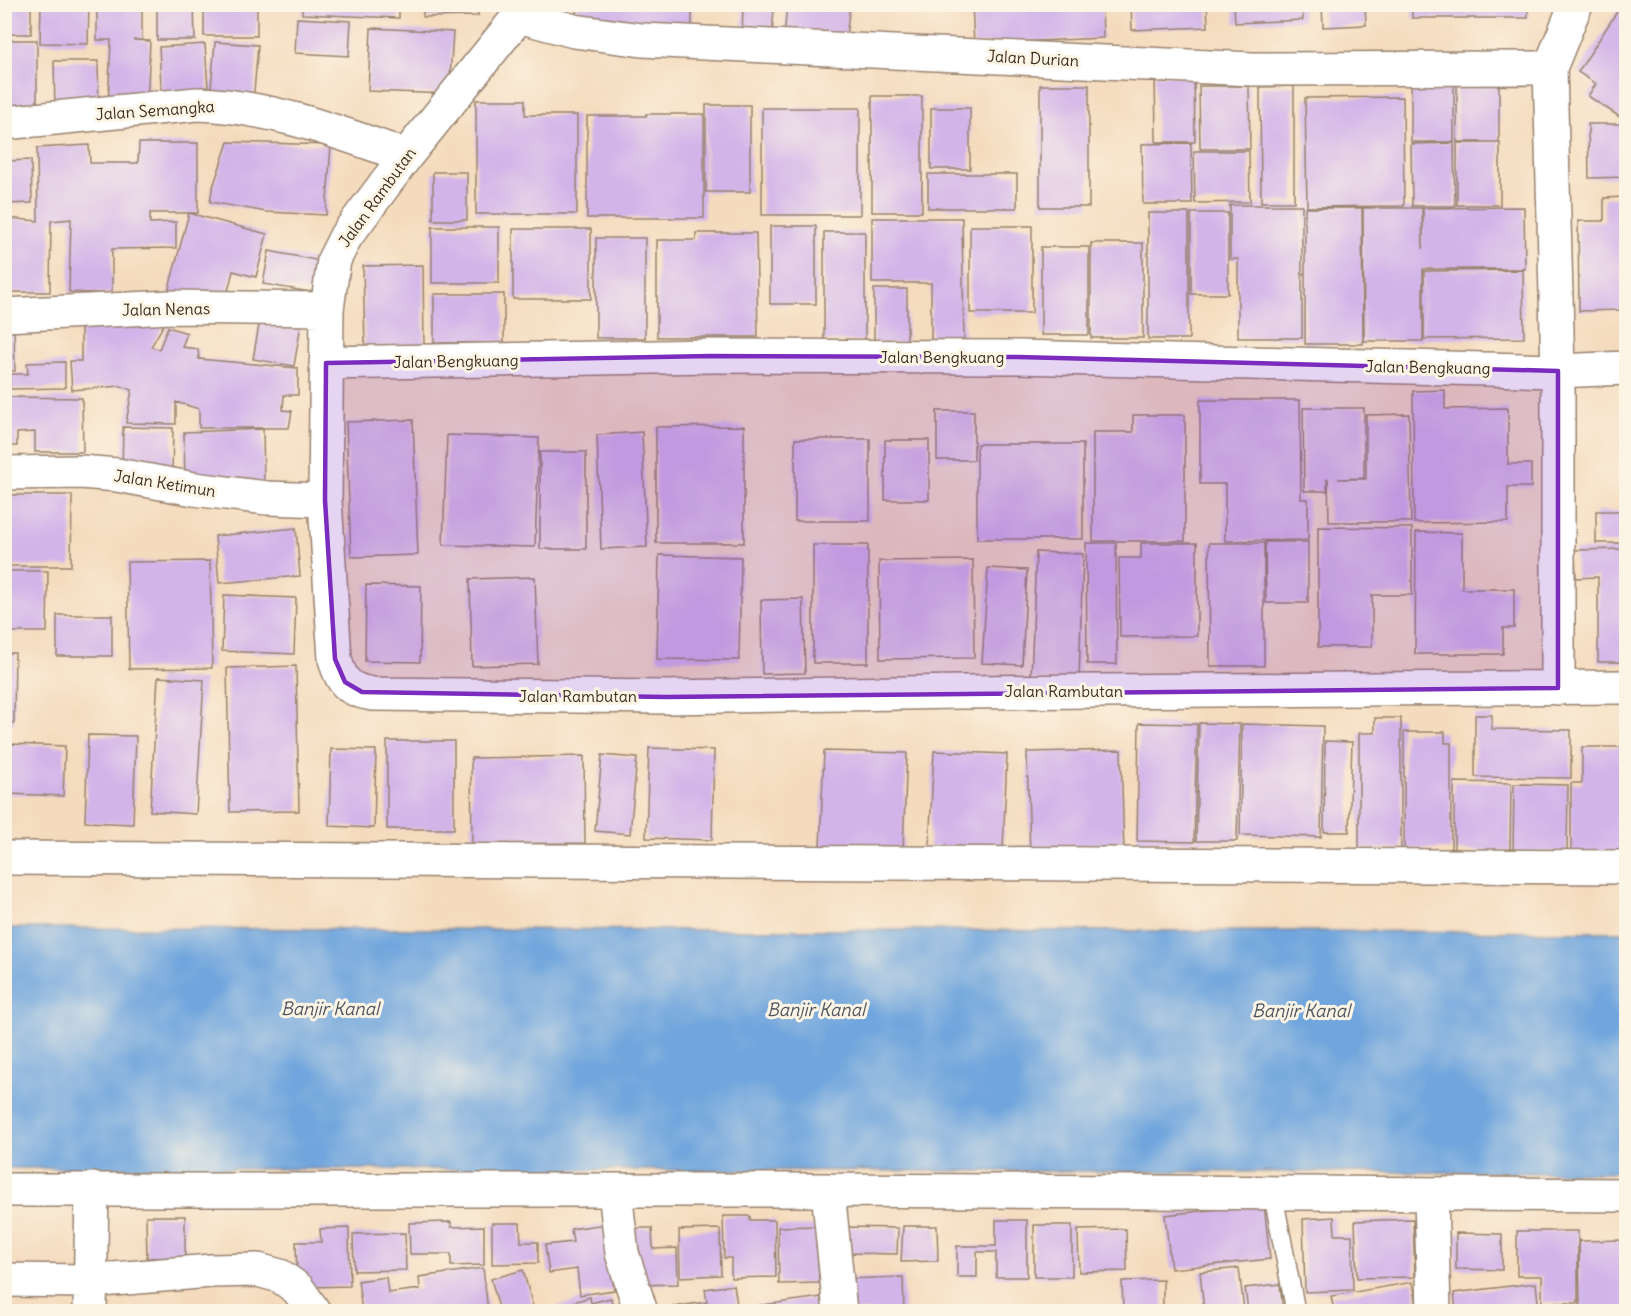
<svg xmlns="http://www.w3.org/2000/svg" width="1631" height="1316" viewBox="0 0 1631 1316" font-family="Delius,sans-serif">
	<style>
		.water { fill: #70a5dd; stroke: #56687e; stroke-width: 1.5 }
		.building { fill: #d2b4e9 }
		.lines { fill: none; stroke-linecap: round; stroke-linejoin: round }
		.lane-casing { stroke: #98826e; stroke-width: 21 }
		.street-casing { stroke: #98826e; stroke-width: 36 }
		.lane { stroke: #fff; stroke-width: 18 }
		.street { stroke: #fff; stroke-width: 33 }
		.marked { fill: #7b2cbf; fill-opacity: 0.2; stroke: #7b2cbf; stroke-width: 4.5; stroke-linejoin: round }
		.labels { text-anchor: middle; stroke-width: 6; stroke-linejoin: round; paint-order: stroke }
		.street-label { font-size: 16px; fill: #3b2a1e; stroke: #fcf5e5 }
		.water-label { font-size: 18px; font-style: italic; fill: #4e5561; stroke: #fcf5e5 }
	</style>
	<rect width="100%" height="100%" fill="#fcf5e5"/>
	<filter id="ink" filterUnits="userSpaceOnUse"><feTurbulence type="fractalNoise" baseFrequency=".0167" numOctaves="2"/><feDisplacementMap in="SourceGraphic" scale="12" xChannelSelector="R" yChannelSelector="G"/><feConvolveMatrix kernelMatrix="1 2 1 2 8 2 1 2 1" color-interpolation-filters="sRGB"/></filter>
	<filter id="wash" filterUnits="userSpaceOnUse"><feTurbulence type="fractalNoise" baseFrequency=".008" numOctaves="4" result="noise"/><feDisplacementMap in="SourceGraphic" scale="24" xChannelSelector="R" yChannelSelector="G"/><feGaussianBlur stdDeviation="1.35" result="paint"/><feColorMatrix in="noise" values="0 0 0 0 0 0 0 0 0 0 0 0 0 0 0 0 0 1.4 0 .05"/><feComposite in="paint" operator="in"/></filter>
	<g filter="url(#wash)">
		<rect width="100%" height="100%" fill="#f4dbbd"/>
		<path class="water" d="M 5,928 L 1626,932 L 1626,1173 L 5,1168 Z"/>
		<g id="blocks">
			<path class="building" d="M 4,4 L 31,4 L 31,34 L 4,34 Z
				M 41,4 L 89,4 L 88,44 L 40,43 Z
				M 97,4 L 142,4 L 142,40 L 133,40 L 150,41 L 147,108 L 108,107 L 111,40 L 97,40 Z
				M 157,4 L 194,4 L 195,40 L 157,40 Z
				M 204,4 L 257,4 L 257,36 L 204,36 Z
				M 302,4 L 399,4 L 399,18 L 302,14 Z
				M 423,4 L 478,4 L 478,16 L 423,17 Z
				M 576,4 L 692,4 L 692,29 L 577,30 Z
				M 743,4 L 774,4 L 772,41 L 742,40 Z
				M 787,4 L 850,4 L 845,46 L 784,39 Z
				M 972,4 L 1102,4 L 1103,38 L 974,44 Z
				M 1131,4 L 1207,4 L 1208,27 L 1132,30 Z
				M 1234,4 L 1302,4 L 1303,20 L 1235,23 Z
				M 1322,4 L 1365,4 L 1366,25 L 1323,27 Z
				M 1412,4 L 1528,4 L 1528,18 L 1412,18 Z
				M 1622,4 L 1626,4 L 1626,121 L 1588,96 L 1596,84 L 1578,72 Z
				M 297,18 L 351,21 L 349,56 L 295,53 Z
				M 371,28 L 453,32 L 449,94 L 368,91 Z
				M 4,40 L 37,40 L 37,119 L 4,118 Z
				M 215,42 L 258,45 L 253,104 L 210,100 Z
				M 205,44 L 209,102 L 162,105 L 159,47 Z
				M 54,61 L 98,61 L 99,110 L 55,111 Z
				M 1155,75 L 1194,75 L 1195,142 L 1156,142 Z
				M 1457,77 L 1499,77 L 1499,142 L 1457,142 Z
				M 1411,78 L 1454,78 L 1454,142 L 1411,142 Z
				M 1040,85 L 1089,85 L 1089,207 L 1040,207 Z
				M 1199,86 L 1249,86 L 1250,149 L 1200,149 Z
				M 1294,86 L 1294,202 L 1261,202 L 1260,87 Z
				M 872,96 L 922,96 L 922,212 L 872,212 Z
				M 1403,97 L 1404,206 L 1307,207 L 1305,98 Z
				M 476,100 L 525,100 L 525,115 L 577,115 L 577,214 L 476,214 Z
				M 706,105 L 750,105 L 750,192 L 706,192 Z
				M 762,108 L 860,108 L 860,215 L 762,215 Z
				M 931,108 L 970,108 L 970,169 L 931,169 Z
				M 646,114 L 704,114 L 704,218 L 587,218 L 587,116 L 646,116 Z
				M 1588,124 L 1626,124 L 1626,177 L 1589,178 Z
				M 228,142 L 331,145 L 326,215 L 267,212 L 210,202 L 212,190 Z
				M 139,143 L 198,143 L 198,213 L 150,213 L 150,223 L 176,222 L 176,248 L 112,249 L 112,294 L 69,292 L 71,219 L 51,221 L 50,292 L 7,292 L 7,218 L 38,221 L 37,148 L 89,145 L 90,163 L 138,163 Z
				M 1191,143 L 1192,204 L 1143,204 L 1142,144 Z
				M 1454,143 L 1455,206 L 1412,206 L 1411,144 Z
				M 1457,143 L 1500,143 L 1500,205 L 1457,205 Z
				M 1194,151 L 1249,151 L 1250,202 L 1195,203 Z
				M 31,160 L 32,203 L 5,204 L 5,161 Z
				M 433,172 L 467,172 L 467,220 L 433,220 Z
				M 928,174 L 1017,174 L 1017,208 L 928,208 Z
				M 1626,197 L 1626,254 L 1623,254 L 1624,310 L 1579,311 L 1578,221 L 1604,221 L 1604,198 Z
				M 1230,205 L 1302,205 L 1302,338 L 1238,338 L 1238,259 L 1230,259 Z
				M 1524,207 L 1525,269 L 1423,269 L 1423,341 L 1364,341 L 1363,208 L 1422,208 L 1423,249 L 1423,208 Z
				M 1305,208 L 1362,208 L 1363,344 L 1305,344 Z
				M 189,213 L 267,234 L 256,277 L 233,271 L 224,307 L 168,292 Z
				M 1148,213 L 1189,213 L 1189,339 L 1148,339 Z
				M 1191,213 L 1228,213 L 1228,294 L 1191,294 Z
				M 872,218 L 962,218 L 964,345 L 931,345 L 931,283 L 872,283 Z
				M 770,226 L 816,226 L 816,304 L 770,304 Z
				M 970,226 L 1032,226 L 1032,313 L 970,313 Z
				M 432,227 L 499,227 L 499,283 L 432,283 Z
				M 513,229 L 591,229 L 591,299 L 513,299 Z
				M 824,232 L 865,232 L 865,341 L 824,341 Z
				M 696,233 L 756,233 L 758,337 L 657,337 L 657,240 L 696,240 Z
				M 596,238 L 645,238 L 645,338 L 596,338 Z
				M 1091,243 L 1143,243 L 1143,338 L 1091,338 Z
				M 1041,247 L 1089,247 L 1089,335 L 1041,335 Z
				M 269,251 L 321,261 L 316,293 L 263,284 Z
				M 423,265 L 424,347 L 365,347 L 363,266 Z
				M 1523,270 L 1524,338 L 1424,339 L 1424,271 Z
				M 874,289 L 907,289 L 907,343 L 874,343 Z
				M 434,294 L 504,294 L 504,343 L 434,343 Z
				M 168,317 L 151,347 L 159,349 L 168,327 L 187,333 L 182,347 L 198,349 L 199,359 L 298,368 L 298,395 L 284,395 L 283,410 L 292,411 L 289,428 L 199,428 L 199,409 L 176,402 L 176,424 L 126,423 L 132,390 L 121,386 L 72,390 L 70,361 L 81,361 L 81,320 Z
				M 260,319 L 301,325 L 294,366 L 253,359 Z
				M 4,325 L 14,325 L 15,371 L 4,371 Z
				M 65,362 L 65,388 L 10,389 L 10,374 L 28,374 L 27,363 Z
				M 1445,390 L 1445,409 L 1508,408 L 1508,464 L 1531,464 L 1531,487 L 1508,487 L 1508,522 L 1414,523 L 1413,391 Z
				M 4,397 L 82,398 L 83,452 L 35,452 L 35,432 L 17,433 L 17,446 L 4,446 Z
				M 1200,400 L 1300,400 L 1301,499 L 1308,499 L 1308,540 L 1225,541 L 1225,484 L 1200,484 Z
				M 1303,408 L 1364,408 L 1364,478 L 1338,479 L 1366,479 L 1366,415 L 1409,414 L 1411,522 L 1329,522 L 1328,479 L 1327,479 L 1327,491 L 1304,491 Z
				M 937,411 L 974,411 L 974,460 L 937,460 Z
				M 1133,415 L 1185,415 L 1185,541 L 1093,541 L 1093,432 L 1133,432 Z
				M 413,420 L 418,555 L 351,557 L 346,422 Z
				M 744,426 L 744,543 L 656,543 L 656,427 Z
				M 123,427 L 173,428 L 172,476 L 122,474 Z
				M 263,429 L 264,484 L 185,486 L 184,432 Z
				M 642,432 L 647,547 L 601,549 L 597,435 Z
				M 447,435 L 539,438 L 535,547 L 443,545 Z
				M 795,439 L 870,439 L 870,521 L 795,521 Z
				M 885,440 L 929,440 L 929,500 L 885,500 Z
				M 977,444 L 1083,444 L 1083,539 L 977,539 Z
				M 540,452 L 586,452 L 586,549 L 540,549 Z
				M 4,495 L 72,495 L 71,566 L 4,566 Z
				M 1596,511 L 1626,511 L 1626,543 L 1596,543 Z
				M 1318,527 L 1412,528 L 1412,595 L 1372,595 L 1372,647 L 1318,647 Z
				M 296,528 L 300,576 L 219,583 L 215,536 Z
				M 1416,532 L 1462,533 L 1462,589 L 1514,589 L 1514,628 L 1503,628 L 1503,654 L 1415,654 Z
				M 1265,542 L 1308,542 L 1308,603 L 1266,603 Z
				M 1086,543 L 1116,543 L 1117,664 L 1087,664 Z
				M 1141,543 L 1197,543 L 1197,636 L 1120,637 L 1119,558 L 1141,558 Z
				M 1209,543 L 1264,543 L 1264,666 L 1210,666 Z
				M 813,545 L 868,545 L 868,663 L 813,663 Z
				M 1626,549 L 1626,662 L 1598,662 L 1598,577 L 1576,578 L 1575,550 Z
				M 1036,552 L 1083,554 L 1079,680 L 1031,679 Z
				M 659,555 L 741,557 L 739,660 L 657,659 Z
				M 973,560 L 974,658 L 880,659 L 879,561 Z
				M 210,561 L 212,668 L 129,669 L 127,562 Z
				M 988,568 L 1027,570 L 1022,665 L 982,663 Z
				M 4,571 L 48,571 L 47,632 L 4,632 Z
				M 535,577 L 538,664 L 472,666 L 470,579 Z
				M 366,585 L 421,586 L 420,662 L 365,661 Z
				M 224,595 L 296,598 L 294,654 L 222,651 Z
				M 803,599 L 805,673 L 762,674 L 761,600 Z
				M 57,615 L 112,615 L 112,656 L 57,656 Z
				M 4,653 L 15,653 L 14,723 L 4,723 Z
				M 296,666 L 299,811 L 230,812 L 227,668 Z
				M 158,677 L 204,680 L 196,814 L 150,811 Z
				M 1475,715 L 1492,715 L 1492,729 L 1571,730 L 1571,778 L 1475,777 Z
				M 1375,718 L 1401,718 L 1401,849 L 1359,849 L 1359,733 L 1375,733 Z
				M 1139,723 L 1197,724 L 1194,842 L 1137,841 Z
				M 1199,723 L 1240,724 L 1237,841 L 1196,841 Z
				M 1242,724 L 1323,726 L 1321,837 L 1240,835 Z
				M 1404,732 L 1445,732 L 1445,743 L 1451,743 L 1451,849 L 1404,849 Z
				M 88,735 L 136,736 L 133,824 L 85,822 Z
				M 387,741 L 454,741 L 454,829 L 387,829 Z
				M 1325,741 L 1352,742 L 1349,832 L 1324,832 Z
				M 10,744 L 65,746 L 63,796 L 8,794 Z
				M 1582,747 L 1626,747 L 1626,854 L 1571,854 L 1571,783 L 1582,783 Z
				M 649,748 L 714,750 L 712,840 L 646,838 Z
				M 331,749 L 376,750 L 374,828 L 329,826 Z
				M 1121,750 L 1124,854 L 1030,855 L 1027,752 Z
				M 824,751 L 907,753 L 903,849 L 820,847 Z
				M 934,751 L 1007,754 L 1003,850 L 929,847 Z
				M 602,755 L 637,758 L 630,834 L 595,831 Z
				M 584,756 L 585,843 L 472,844 L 471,758 Z
				M 1454,782 L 1511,783 L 1510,851 L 1454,851 Z
				M 1514,784 L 1568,785 L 1567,852 L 1513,852 Z
				M 1264,1204 L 1270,1259 L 1171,1269 L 1165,1215 Z
				M 146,1216 L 185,1216 L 185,1257 L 147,1258 Z
				M 723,1216 L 750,1216 L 750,1220 L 775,1220 L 776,1277 L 731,1278 L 731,1258 L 724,1258 Z
				M 1334,1217 L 1335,1235 L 1352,1235 L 1353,1290 L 1305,1292 L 1303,1219 Z
				M 1413,1219 L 1415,1277 L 1357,1278 L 1355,1221 Z
				M 996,1220 L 1027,1220 L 1027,1277 L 996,1277 L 996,1252 L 977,1252 L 977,1277 L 957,1277 L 957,1246 L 996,1246 Z
				M 451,1222 L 451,1227 L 484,1226 L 484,1265 L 451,1266 L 451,1254 L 410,1254 L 409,1223 Z
				M 492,1223 L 520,1223 L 521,1242 L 538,1242 L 538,1263 L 492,1264 Z
				M 606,1224 L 614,1290 L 580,1295 L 577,1269 L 549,1273 L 545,1245 L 573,1242 L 571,1229 Z
				M 1034,1225 L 1072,1225 L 1072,1277 L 1034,1277 Z
				M 817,1226 L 819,1283 L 779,1284 L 778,1227 Z
				M 903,1226 L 937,1226 L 938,1261 L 901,1262 Z
				M 844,1227 L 898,1228 L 897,1254 L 844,1253 Z
				M 349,1228 L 350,1286 L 310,1287 L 297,1278 L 296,1242 L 321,1242 L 320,1229 Z
				M 632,1228 L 652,1228 L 653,1249 L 677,1248 L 678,1284 L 634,1285 Z
				M 720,1229 L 721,1275 L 680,1277 L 679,1230 Z
				M 1126,1229 L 1127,1271 L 1079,1272 L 1078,1230 Z
				M 1517,1231 L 1578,1231 L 1578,1303 L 1542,1303 L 1542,1276 L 1517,1276 Z
				M 405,1233 L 406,1270 L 354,1271 L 353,1234 Z
				M 1456,1233 L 1502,1234 L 1502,1270 L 1456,1269 Z
				M 1626,1240 L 1626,1311 L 1580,1311 L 1579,1241 Z
				M 483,1268 L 488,1311 L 362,1311 L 358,1281 L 386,1277 L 388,1293 L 420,1289 L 419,1277 Z
				M 1239,1268 L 1244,1311 L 1204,1311 L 1200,1272 Z
				M 523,1270 L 534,1310 L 500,1311 L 491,1279 Z
				M 903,1277 L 904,1311 L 844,1311 L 843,1279 Z
				M 1163,1280 L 1163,1311 L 1123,1311 L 1122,1281 Z
				M 1413,1282 L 1418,1311 L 1334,1311 L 1331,1296 Z
				M 1536,1283 L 1539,1311 L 1456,1311 L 1454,1293 Z
				M 1280,1284 L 1283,1311 L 1248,1311 L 1245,1288 Z
				M 734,1285 L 738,1311 L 671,1311 L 671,1307 L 707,1302 L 705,1289 Z
				M 590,1297 L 591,1303 L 611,1298 L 614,1311 L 558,1311 L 557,1307 Z
				M 821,1297 L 823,1311 L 748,1311 L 747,1307 Z"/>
		</g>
	</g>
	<g filter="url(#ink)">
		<use href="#blocks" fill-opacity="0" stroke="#98826e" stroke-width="1.5"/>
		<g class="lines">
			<defs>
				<path id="lane" d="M 1273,1194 L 1294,1303"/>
				<path id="street" d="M 520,4 L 519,16 L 406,156 L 346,236 L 334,260 L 327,309 L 325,500 L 335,659 C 341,682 348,690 372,694 L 666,697 L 960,692 L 1626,687
					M 519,16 L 574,31 L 642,40 L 1252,69 L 1550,68
					M 4,123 L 197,104 C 270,106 338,132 406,156
					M 4,315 L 171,307 L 327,309
					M 326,363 L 711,356 L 1018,357 L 1558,371 L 1626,368
					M 4,473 L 81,472 L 117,475 L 194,489 L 267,498 L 325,500
					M 1558,688 L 1558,371 L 1550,68 L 1576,4
					M 4,858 L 1626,867
					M 4,1190 L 828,1190 L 1626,1195
					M 828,1190 L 840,1312
					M 615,1191 L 622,1253 L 641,1312
					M 1431,1195 L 1434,1312
					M 4,1280 L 89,1281 L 211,1271 L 258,1270 L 280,1276 L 298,1289 L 314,1312
					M 90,1312 L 92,1189"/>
			</defs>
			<use href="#lane" class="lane-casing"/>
			<use href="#street" class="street-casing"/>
			<use href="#lane" class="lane"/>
			<use href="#street" class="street"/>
		</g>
	</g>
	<path class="marked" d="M 711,356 L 1018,357 L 1558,371 L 1558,688 L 666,697 L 362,692 L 345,682 L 335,659 L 325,500 L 326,363 Z"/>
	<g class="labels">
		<g class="street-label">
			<text transform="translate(1033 58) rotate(3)" y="6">Jalan Durian</text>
			<text transform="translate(155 110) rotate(-4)" y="6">Jalan Semangka</text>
			<text transform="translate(377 197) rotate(-54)" y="6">Jalan Rambutan</text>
			<text transform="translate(166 309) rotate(-1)" y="6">Jalan Nenas</text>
			<text x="942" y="363">Jalan Bengkuang</text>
			<text transform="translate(456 361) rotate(-1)" y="6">Jalan Bengkuang</text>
			<text transform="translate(1428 367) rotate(1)" y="6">Jalan Bengkuang</text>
			<text transform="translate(165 483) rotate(9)" y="6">Jalan Ketimun</text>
			<text x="1064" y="697">Jalan Rambutan</text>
			<text x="578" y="702">Jalan Rambutan</text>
		</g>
		<g class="water-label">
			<text x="330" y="1015">Banjir Kanal</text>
			<text x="816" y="1016">Banjir Kanal</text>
			<text x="1301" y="1017">Banjir Kanal</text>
		</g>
	</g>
	<rect width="1631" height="1316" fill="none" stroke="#fcf5e5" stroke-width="24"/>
</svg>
